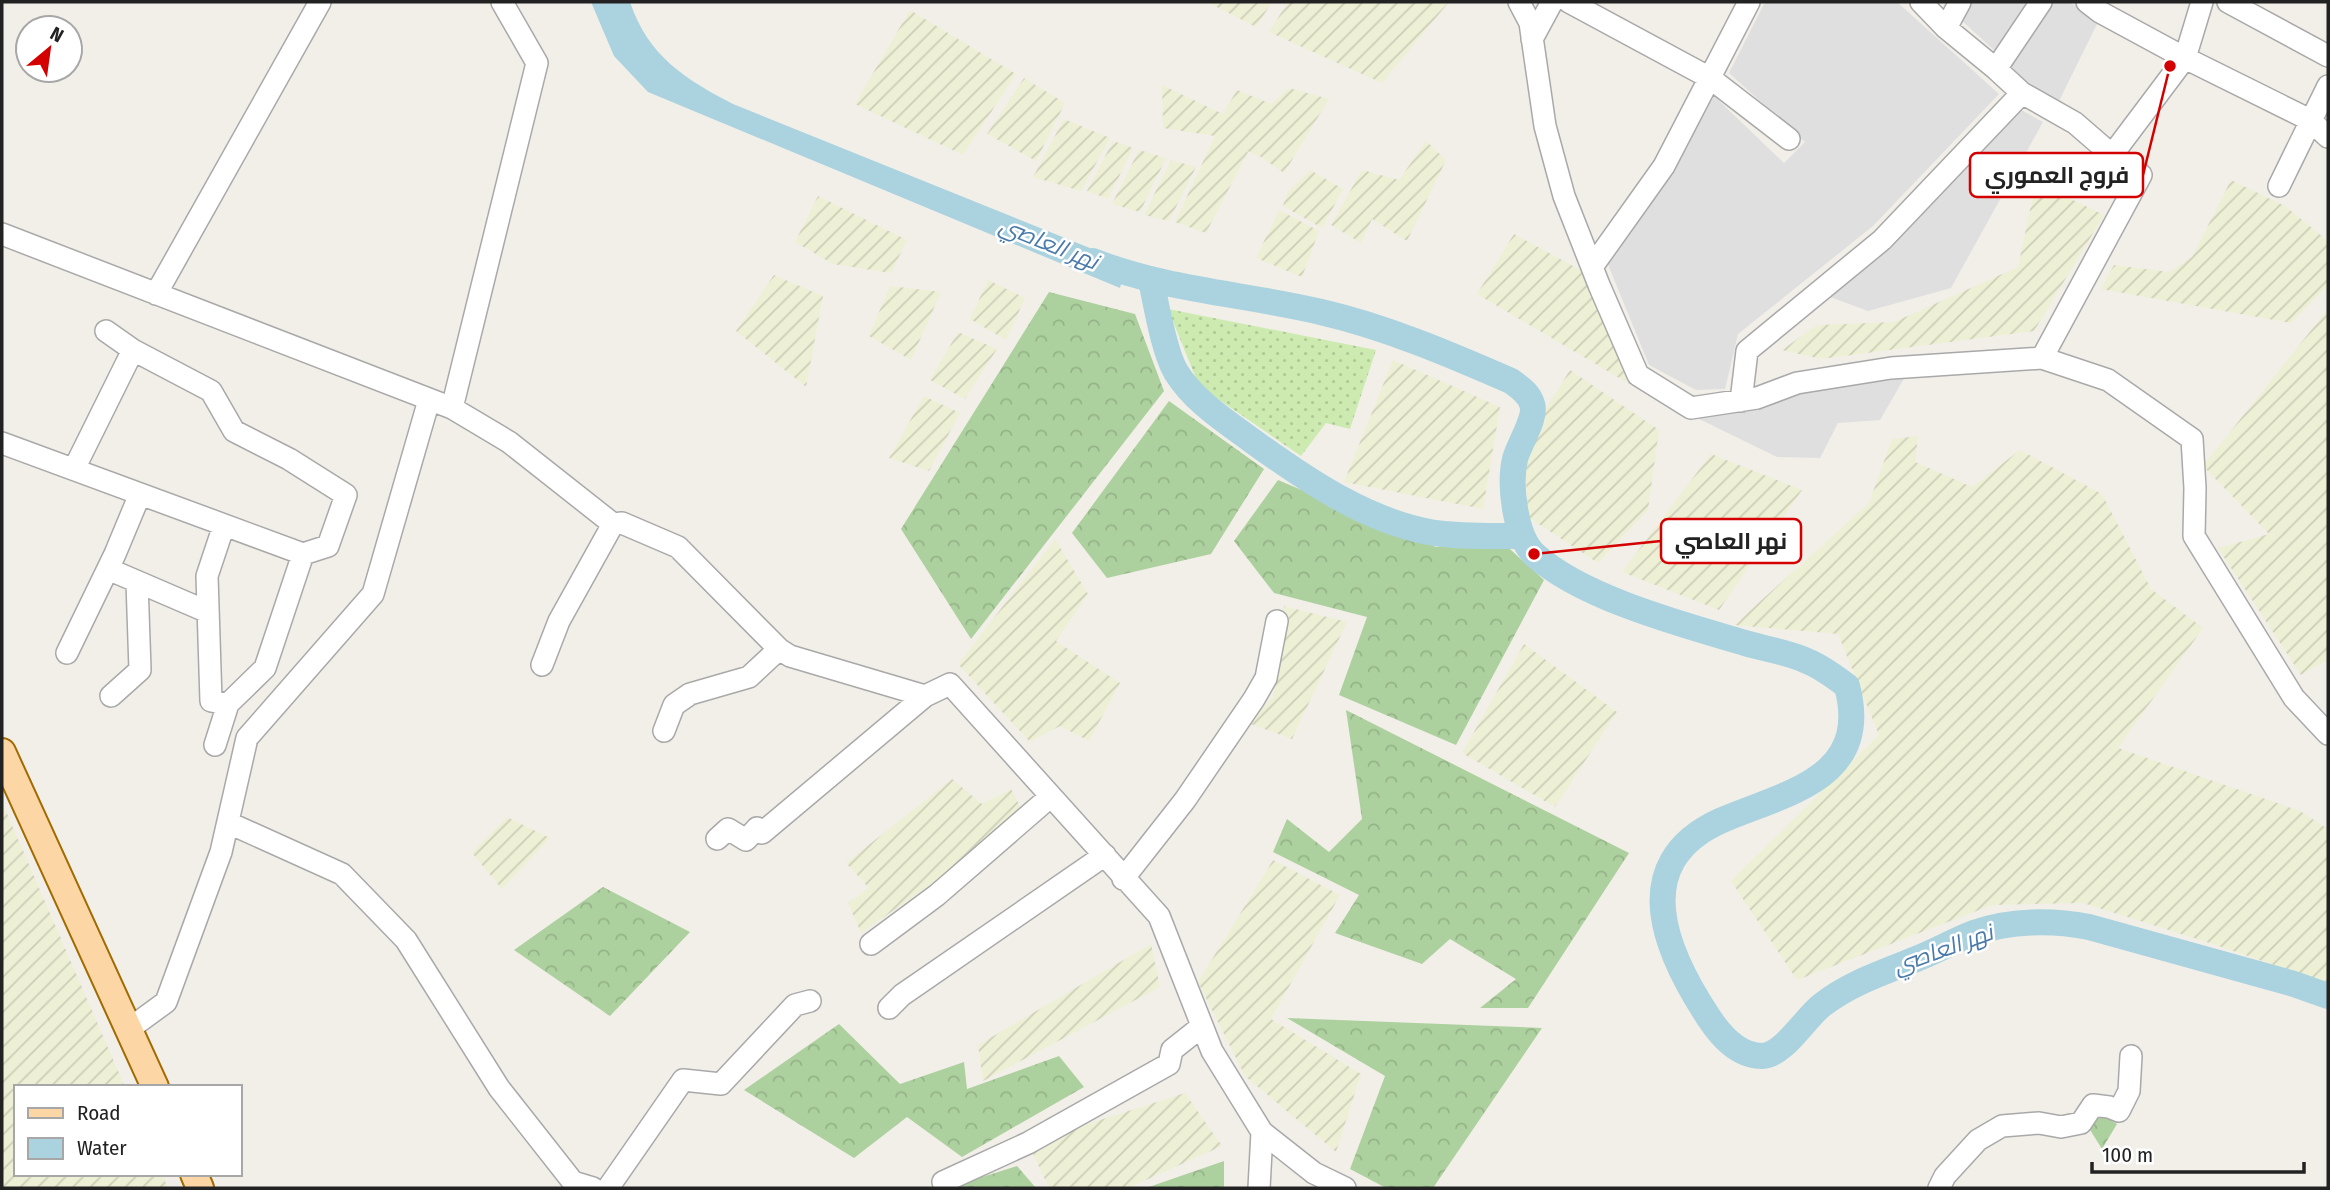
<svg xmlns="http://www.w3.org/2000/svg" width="2330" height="1190" viewBox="0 0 2330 1190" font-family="'Fira Sans Condensed',Cairo,sans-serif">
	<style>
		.residential { fill: #e0dfdf }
		.farmland { fill: url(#farmland-furrows) }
		.grass { fill: url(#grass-dots) }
		.forest { fill: url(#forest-crowns) }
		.water { fill: #aad3df }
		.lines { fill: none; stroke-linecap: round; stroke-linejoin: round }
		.river { stroke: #aad3df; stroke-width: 26 }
		.minor-casing { stroke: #a9a9a9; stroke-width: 24 }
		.major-casing { stroke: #a06b00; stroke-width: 30 }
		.minor { stroke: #fff; stroke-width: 21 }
		.major { stroke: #fcd6a4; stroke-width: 26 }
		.labels { text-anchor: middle; stroke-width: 5; stroke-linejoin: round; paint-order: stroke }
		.water-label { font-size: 23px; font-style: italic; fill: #4a7aab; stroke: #fff }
		.leader { fill: none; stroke: #d40000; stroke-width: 2.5 }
		.callout-dot { fill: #d40000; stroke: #fff; stroke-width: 2.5 }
		.callout { fill: #fff; stroke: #d40000; stroke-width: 2.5 }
		.callout-label { font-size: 23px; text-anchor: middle; font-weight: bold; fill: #222 }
	</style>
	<defs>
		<pattern id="farmland-furrows" width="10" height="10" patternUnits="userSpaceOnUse" patternTransform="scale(1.75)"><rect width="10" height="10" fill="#eef0d5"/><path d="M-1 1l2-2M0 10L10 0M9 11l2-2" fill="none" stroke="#ccceb7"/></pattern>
		<pattern id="grass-dots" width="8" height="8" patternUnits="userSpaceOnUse" patternTransform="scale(1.75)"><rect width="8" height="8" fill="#cdebb0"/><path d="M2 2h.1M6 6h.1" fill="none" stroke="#b0c997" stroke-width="1.8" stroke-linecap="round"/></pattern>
		<pattern id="forest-crowns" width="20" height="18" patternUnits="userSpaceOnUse" patternTransform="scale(1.75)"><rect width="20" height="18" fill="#add19e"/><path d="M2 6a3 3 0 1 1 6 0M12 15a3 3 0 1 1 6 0" fill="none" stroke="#95b388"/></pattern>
	</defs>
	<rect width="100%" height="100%" fill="#f2efe9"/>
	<path class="residential" d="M 1765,2 L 1897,2 L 1999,94 L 1873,226 L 1738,334 L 1725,389 L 1696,390 L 1649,365 L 1607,262 L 1675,170 L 1714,96 L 1784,163 L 1805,142 L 1729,73 Z
		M 1970,2 L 2033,2 L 1995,51 L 1960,19 Z
		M 2050,2 L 2068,2 L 2100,18 L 2058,103 L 2007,68 Z
		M 2016,107 L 2043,122 L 1951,288 L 1868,311 L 1830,297 L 1902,235 Z
		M 1906,375 L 1880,420 L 1838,423 L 1820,458 L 1777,457 L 1691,415 L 1800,388 Z"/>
	<path class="farmland" d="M 1207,2 L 1272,2 L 1256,27 Z
		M 1288,2 L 1449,2 L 1382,83 L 1269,32 Z
		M 910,10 L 1016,74 L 963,155 L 855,104 Z
		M 1024,78 L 1065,103 L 1036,161 L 987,134 Z
		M 1162,85 L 1223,114 L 1237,90 L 1271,104 L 1289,88 L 1329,99 L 1284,173 L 1261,157 L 1245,150 L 1248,152 L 1206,233 L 1175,222 L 1215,136 L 1163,128 Z
		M 1064,119 L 1110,138 L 1081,191 L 1033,177 Z
		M 1113,141 L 1133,148 L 1108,199 L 1087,191 Z
		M 1426,141 L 1446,160 L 1407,241 L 1372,219 L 1361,243 L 1331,225 L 1362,170 L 1399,180 Z
		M 1139,150 L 1166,158 L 1140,212 L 1112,204 Z
		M 1171,160 L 1196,167 L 1169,221 L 1144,215 Z
		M 1310,170 L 1343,189 L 1322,228 L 1283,206 L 1287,193 Z
		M 2231,180 L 2285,206 L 2328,241 L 2328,285 L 2291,323 L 2101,289 L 2114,265 L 2169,272 L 2192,257 Z
		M 2036,182 L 2104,215 L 2034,331 L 1821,359 L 1782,350 L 1817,325 L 1894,322 L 2018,267 Z
		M 818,196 L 907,240 L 891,273 L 833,264 L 795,242 Z
		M 1279,210 L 1319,231 L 1302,277 L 1256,258 Z
		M 1514,234 L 1584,272 L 1633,386 L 1477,294 Z
		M 774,275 L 823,296 L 806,387 L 736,331 Z
		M 988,280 L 1025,298 L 1006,340 L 970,319 Z
		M 890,286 L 941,292 L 911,360 L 869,336 Z
		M 2328,309 L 2328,660 L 2301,675 L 2218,548 L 2269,534 L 2203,466 Z
		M 958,332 L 997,349 L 965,399 L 930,380 Z
		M 1393,360 L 1500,407 L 1483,509 L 1344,482 Z
		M 1570,370 L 1659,430 L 1648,510 L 1598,563 L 1528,517 L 1524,444 Z
		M 924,396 L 960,413 L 929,471 L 889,458 Z
		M 1918,436 L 1915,462 L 1972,487 L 2020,450 L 2102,494 L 2151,589 L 2203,628 L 2118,748 L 2300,811 L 2328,829 L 2328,984 L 2213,944 L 2083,903 L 1992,905 L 1797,980 L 1731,881 L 1879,735 L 1838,634 L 1734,625 L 1869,503 L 1892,439 Z
		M 1711,454 L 1802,490 L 1719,610 L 1622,572 Z
		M 1055,539 L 1088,594 L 1056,641 L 1120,683 L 1089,741 L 1060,726 L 1030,742 L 958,664 Z
		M 1284,606 L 1347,622 L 1292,739 L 1248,723 L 1273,697 Z
		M 1524,644 L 1617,712 L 1555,807 L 1462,753 Z
		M 952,779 L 982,804 L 1011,789 L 1026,818 L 861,933 L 848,903 L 869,888 L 846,863 Z
		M 2,802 L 125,1087 L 16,1087 L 16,1174 L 162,1174 L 168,1188 L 2,1188 Z
		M 507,817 L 550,838 L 502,889 L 472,853 Z
		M 1273,860 L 1340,895 L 1271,1019 L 1361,1074 L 1336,1152 L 1245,1076 L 1198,982 Z
		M 1151,944 L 1160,987 L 983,1081 L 978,1045 Z
		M 1185,1093 L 1222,1146 L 1128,1188 L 1049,1188 L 1028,1143 Z"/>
	<path class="grass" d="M 1168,309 L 1376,350 L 1350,429 L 1326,423 L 1301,456 L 1199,386 Z"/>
	<path class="forest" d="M 1049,292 L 1135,314 L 1164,391 L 971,639 L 901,529 Z
		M 1169,401 L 1264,469 L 1211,554 L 1107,578 L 1072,533 Z
		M 1278,480 L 1436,547 L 1500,540 L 1544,580 L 1456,745 L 1339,695 L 1367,617 L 1274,593 L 1234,541 Z
		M 1346,710 L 1629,853 L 1528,1008 L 1480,1008 L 1516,979 L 1450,939 L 1422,964 L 1335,933 L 1359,895 L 1273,852 L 1287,819 L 1329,852 L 1362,819 Z
		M 603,887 L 690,932 L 610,1016 L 514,950 Z
		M 1287,1018 L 1542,1028 L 1433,1188 L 1386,1188 L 1350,1169 L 1385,1076 Z
		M 839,1024 L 900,1084 L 964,1062 L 967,1089 L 1059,1056 L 1084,1087 L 962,1157 L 907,1117 L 854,1158 L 744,1090 Z
		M 2095,1110 L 2117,1124 L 2102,1149 L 2087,1125 Z
		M 1224,1161 L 1224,1188 L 1146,1188 Z
		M 1017,1166 L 1036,1188 L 958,1188 L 957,1185 Z"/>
	<path class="water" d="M 591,2 L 630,2 C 648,56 685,79 733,104 L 1127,263 L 1120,288 L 648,92 L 614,56 Z"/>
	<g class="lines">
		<path class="river" d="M 1093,261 C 1166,290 1245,294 1321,312 C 1386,327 1449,354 1511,381 C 1519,387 1529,393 1532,404 C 1537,417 1519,444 1515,459 C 1509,485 1515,537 1535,555 C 1582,598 1684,625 1745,643 C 1765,649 1788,652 1807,661 C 1822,667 1835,677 1847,686 C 1872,780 1784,793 1720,821 C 1626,864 1666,953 1709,1018 C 1721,1036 1738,1056 1762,1056 C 1784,1055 1805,1018 1822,1005 C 1849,984 1879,974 1911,961 C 1933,953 1953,941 1974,933 C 2010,920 2052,920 2089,927 L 2294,984 L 2328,996
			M 1151,280 C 1156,304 1164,352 1176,372 C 1194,401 1224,420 1251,440 C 1305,479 1367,522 1435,533 C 1464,537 1492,536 1520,536"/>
		<defs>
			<path id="minor" d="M 1519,2 L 1530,23 L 1545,126 L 1564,196 L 1599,285 L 1638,375 L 1691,408 L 1757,398 L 1797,383 L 1891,368 L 2042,358 L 2141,175 L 2112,155 L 2185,58 L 2202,2
				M 1569,2 L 1710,78 L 1789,139
				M 1921,2 L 1946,28 L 1996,69 L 2041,2
				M 2087,2 L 2100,12 L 2185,58 L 2310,120 L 2328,137
				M 2228,2 L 2328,56
				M 1946,28 L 1960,2
				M 1532,39 L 1552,2
				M 1996,69 L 2022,93 L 2075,123 L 2112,155
				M 2279,186 L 2328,86
				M 2,234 L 452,408 L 509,442 L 613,524 L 622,523 L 678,547 L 779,649 L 790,656 L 925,696 L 950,684 L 1159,916 L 1212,1051 L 1262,1132 L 1314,1173 L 1345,1188
				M 1592,267 L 1664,166 L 1749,2
				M 156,294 L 320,2
				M 133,350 L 211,391 L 234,431 L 289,459 L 346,495 L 328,546 L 303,554
				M 2042,358 L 2108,380 L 2192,439 L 2195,488 L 2194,536 L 2294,698 L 2328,734
				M 1741,401 L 1747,351 L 1882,240 L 2022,93
				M 452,408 L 537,63 L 502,2
				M 2,443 L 303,554 L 265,668 L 228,704 L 215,745
				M 74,469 L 133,350 L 106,331
				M 224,525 L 207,576 L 211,701 L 228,704
				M 108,569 L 208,612
				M 67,653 L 115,554 L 140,494
				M 542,665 L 559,621 L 613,524
				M 111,696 L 140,670 L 137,582
				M 664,731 L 674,705 L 690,694 L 749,677 L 779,649
				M 229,823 L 342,874 L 406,940 L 499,1088 L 573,1182 L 593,1188
				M 717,839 L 728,829 L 746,840 L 757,828 L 762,833 L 925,696
				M 1123,879 L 1185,800 L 1254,699 L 1266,678 L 1277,621
				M 871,944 L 937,895 L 1050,797
				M 889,1008 L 902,995 L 1105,855
				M 129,1029 L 166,1002 L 221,852 L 247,738 L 373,594 L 429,400
				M 943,1182 L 1028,1143 L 1169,1064 L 1172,1050 L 1201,1027
				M 608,1188 L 683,1080 L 721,1084 L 795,1005 L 810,1001
				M 1259,1188 L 1262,1132
				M 1939,1188 L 1945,1176 L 1978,1140 L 2002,1126 L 2039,1123 L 2061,1127 L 2081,1123 L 2093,1105 L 2109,1107 L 2119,1111 L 2129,1091 L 2131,1056"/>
			<path id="major" d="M 2,752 L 155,1087
				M 194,1174 L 200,1188"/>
		</defs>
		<use href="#minor" class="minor-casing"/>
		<use href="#major" class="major-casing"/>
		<use href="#minor" class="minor"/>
		<use href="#major" class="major"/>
	</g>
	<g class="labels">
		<g class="water-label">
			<text transform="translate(1049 243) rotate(22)" y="8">نهر العاصي</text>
			<text transform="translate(1943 949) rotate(-20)" y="8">نهر العاصي</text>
		</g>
	</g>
	<path class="leader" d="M2170 66L2143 175M1534 554L1661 541"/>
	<g class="callout-dot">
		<circle cx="2170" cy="66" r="7"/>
		<circle cx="1534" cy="554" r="7"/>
	</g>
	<g class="callout">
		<rect x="1970" y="153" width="173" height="44" rx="7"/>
		<rect x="1661" y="519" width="140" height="44" rx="7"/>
	</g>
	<g class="callout-label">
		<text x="2057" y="183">فروج العموري</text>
		<text x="1731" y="549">نهر العاصي</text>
	</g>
	<rect width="2330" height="1190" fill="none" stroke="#222222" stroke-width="7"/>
	<rect x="14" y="1085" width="228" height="91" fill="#ffffff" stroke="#a7a7a7" stroke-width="2"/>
	<rect x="28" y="1108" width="35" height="10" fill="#fcd6a4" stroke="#a7a7a7" stroke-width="2"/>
	<text x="77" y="1120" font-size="21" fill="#222222">Road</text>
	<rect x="28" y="1138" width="35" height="21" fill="#aad3df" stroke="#a7a7a7" stroke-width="2"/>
	<text x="77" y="1155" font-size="21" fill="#222222">Water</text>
	<g transform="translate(49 49) rotate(29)"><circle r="33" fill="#ffffff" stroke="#a7a7a7" stroke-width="2"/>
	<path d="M0-5L12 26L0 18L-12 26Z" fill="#d40000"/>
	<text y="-10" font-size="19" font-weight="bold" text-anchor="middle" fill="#222222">N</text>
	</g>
	<path d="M2092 1162v10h212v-10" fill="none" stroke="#222222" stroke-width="3.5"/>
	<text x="2102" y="1162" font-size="21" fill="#222222" stroke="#ffffff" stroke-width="5" paint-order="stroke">100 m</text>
</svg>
